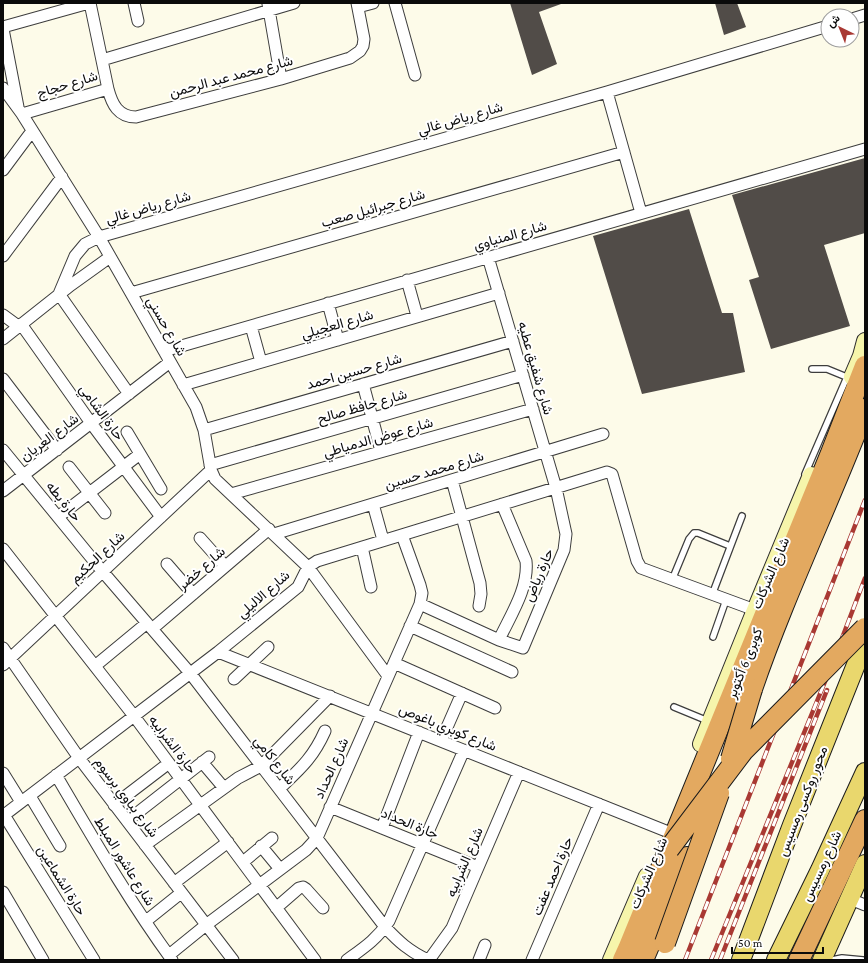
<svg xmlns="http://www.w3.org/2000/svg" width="868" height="963" viewBox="0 0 868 963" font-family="'Crimson Pro',Vazirmatn,serif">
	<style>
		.building { fill: #514c48 }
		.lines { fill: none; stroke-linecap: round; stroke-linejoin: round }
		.service-casing { stroke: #3d3d3d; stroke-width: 8 }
		.minor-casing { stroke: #3d3d3d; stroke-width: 13 }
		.secondary-casing { stroke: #2c2c2c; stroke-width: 18 }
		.primary-casing { stroke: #1b1b1b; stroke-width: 20 }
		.motorway-casing { stroke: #1b1b1b; stroke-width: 22 }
		.service { stroke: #fff; stroke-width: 5.5 }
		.minor { stroke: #fff; stroke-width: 11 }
		.secondary { stroke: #f6f5ab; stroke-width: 16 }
		.primary { stroke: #e9d76d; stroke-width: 18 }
		.motorway { stroke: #e3a960; stroke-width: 20 }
		.rail-casing { stroke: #a93933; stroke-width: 4.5 }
		.rail { stroke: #fff; stroke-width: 3; stroke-dasharray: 9; stroke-linecap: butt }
		.motorway-bridge-casing { stroke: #1b1b1b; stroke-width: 22; stroke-linecap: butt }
		.motorway-bridge { stroke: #e3a960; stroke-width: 20 }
		.labels { text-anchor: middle; stroke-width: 4; stroke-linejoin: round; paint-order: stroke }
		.street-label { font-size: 14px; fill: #0a0a0a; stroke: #fff }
	</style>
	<rect width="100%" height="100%" fill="#fdfbe9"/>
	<path class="building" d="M 510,3 L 560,3 L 561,4 L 539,12 L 557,64 L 532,75 Z
		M 715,3 L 737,3 L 746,27 L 724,35 Z
		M 865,158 L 865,233 L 824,245 L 850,326 L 771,349 L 749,280 L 759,277 L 732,195 Z
		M 689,209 L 722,313 L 733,313 L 745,372 L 642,394 L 593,236 Z"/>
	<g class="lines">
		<defs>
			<path id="service" d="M 812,369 L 827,369 L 849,378
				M 805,474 L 847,377
				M 672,580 L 689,539 L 694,533 L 698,533 L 730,546
				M 712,595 L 742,516
				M 713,637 L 726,600
				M 674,707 L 708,721
				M 832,960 L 842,958 L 863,960"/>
			<path id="minor" d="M 134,3 L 138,21
				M 395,3 L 415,75
				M 268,4 L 281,79
				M 358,7 L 373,3
				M 852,19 L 865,15
				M 3,27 L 89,3
				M 3,29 L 18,107
				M 102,60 L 294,3
				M 3,88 L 22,114 L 99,237 L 196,407 L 204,430 L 211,470 L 215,479 L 308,567 L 388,676
				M 108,89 C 112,104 118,117 136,117 L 281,79 L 350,58 L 360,51 L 363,46 L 364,39 L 357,3
				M 607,92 L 641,213
				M 22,114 L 108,89 L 90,3
				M 3,170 L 32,131
				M 3,256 L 62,177
				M 407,280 L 417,316
				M 131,293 L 624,152
				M 328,303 L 338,340
				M 3,315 L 18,326
				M 21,324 L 91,423 L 161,517
				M 251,326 L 261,362
				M 3,339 L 71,285 L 110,257
				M 164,351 L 865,149
				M 3,379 L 57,450
				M 363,384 L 381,451
				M 183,385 L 499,293
				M 129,394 L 59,294 L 75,256 L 85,244 L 99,237 L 607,92 L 828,26
				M 204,430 L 513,341
				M 127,432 L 161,489
				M 3,450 L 103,572 L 190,673 L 385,927 C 399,942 409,951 428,960
				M 210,465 L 523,375
				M 69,467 L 105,513
				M 452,480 L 480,583 L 481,594 L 479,606
				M 3,491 L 170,362
				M 231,494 L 533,409
				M 373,504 L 383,540
				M 58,517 L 140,454
				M 274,534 L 603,434
				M 200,538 L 225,566
				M 362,547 L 371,587
				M 3,549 L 134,716 L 315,960
				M 167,564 L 193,594
				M 420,604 L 499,640 L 523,648 L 564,550 L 566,534 L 556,488 L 488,257
				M 410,626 L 512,672
				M 152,629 L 269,529
				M 499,640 C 510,616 529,588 526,561 L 502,504
				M 3,648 L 79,758 L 233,960
				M 218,652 L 666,831
				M 394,663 L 495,708
				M 3,665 L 211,470
				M 95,666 L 147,623
				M 234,679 L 268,647
				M 441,741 L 462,693
				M 202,762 L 224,788
				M 3,773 L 21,802
				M 56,775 C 93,838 129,901 172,960
				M 279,789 C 300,769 313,758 325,731
				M 30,796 L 60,846
				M 114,805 L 169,763
				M 330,807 L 478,867
				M 4,815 L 94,960
				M 3,816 L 218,652 L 298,587 L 308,567 L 317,561 L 607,472 L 612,474 L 637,561 L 641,568 L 755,610
				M 127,821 L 209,757
				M 382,828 L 419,732
				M 145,845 L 238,778 L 261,766 L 330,696
				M 261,846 L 280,869
				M 243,862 L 272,838
				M 174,883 L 228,842
				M 3,892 L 43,960
				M 850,899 L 865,905
				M 276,908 L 299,888 L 303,887 L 306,889 L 323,908
				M 146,921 L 181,893
				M 169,955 L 206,925 L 306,850 L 317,838 L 420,604 L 422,593 L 420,585 L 402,535
				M 347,960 C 365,947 377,939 389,921 L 464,750
				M 429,960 L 452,928 L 519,772
				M 479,960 L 485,945
				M 532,960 L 599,804"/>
			<path id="secondary" d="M 852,377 L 861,356 L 865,341
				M 701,744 L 755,610 L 811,475
				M 611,960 L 647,876"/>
			<path id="primary" d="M 741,960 L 792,825 L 865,642
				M 776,960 L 820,870 L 865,772
				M 822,960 L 865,864"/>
			<path id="motorway" d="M 752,689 C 785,593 829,503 865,409
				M 623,960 L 628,949 L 831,453 L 865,366
				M 643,960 L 687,857
				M 799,960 L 865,820"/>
		</defs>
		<use href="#service" class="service-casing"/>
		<use href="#minor" class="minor-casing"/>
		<use href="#secondary" class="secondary-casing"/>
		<use href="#primary" class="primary-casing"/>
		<use href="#motorway" class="motorway-casing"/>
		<use href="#service" class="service"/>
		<use href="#minor" class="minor"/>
		<use href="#secondary" class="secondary"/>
		<use href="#primary" class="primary"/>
		<use href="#motorway" class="motorway"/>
		<defs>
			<path id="rail" d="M 685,960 L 865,500
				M 711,960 L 831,667 L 865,578
				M 720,960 L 827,690"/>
		</defs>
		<use href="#rail" class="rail-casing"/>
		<use href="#rail" class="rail"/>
		<defs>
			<path id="motorway-bridge" d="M 731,759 L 752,689
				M 669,849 L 743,751 L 865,628
				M 665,943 L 719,793"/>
		</defs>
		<use href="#motorway-bridge" class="motorway-bridge-casing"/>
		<use href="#motorway-bridge" class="motorway-bridge"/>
	</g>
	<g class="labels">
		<g class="street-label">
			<text transform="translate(231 76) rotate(-15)" y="5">شارع محمد عبد الرحمن</text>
			<text transform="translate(67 84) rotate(-17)" y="5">شارع حجاج</text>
			<text transform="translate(460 118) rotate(-16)" y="5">شارع رياض غالي</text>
			<text transform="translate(148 207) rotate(-16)" y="5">شارع رياض غالي</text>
			<text transform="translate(373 208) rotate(-16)" y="5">شارع جبرائيل صعب</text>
			<text transform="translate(510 235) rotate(-16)" y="5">شارع المنياوي</text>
			<text transform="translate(337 324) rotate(-16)" y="5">شارع العجيلي</text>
			<text transform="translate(167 326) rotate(60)" y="5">شارع حسني</text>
			<text transform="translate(536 368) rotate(74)" y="5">شارع شفيق عطيه</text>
			<text transform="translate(354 371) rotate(-16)" y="5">شارع حسين احمد</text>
			<text transform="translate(362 406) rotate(-16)" y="5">شارع حافظ صالح</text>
			<text transform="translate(102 412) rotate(54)" y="5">حارة الشامي</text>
			<text transform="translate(49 437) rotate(-37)" y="5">شارع العريان</text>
			<text transform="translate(378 437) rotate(-16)" y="5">شارع عوض الدمياطي</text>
			<text transform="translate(434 470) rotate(-17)" y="5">شارع محمد حسين</text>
			<text transform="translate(64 501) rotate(51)" y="5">حارة بطه</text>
			<text transform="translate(97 557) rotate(-43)" y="5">شارع الحكيم</text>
			<text transform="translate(201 568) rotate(-41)" y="5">شارع خضر</text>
			<text transform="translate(770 573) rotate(-67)" y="5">شارع الشركات</text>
			<text transform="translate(538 575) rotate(-67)" y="5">حارة رياض</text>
			<text transform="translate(263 594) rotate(-41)" y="5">شارع الاليلي</text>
			<text transform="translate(744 663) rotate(-68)" y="5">كوبرى 6 أكتوبر</text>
			<text transform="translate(448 727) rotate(22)" y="5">شارع كوبري باغوص</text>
			<text transform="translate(173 744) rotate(53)" y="5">حارة الشرابيه</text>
			<text transform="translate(275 760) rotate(52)" y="5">شارع كامي</text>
			<text transform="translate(331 768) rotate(-66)" y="5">شارع الحداد</text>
			<text transform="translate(127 797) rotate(53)" y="5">شارع بباوي برسوم</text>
			<text transform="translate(802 801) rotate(-69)" y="5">محور روكسى رمسيس</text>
			<text transform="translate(410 823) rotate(22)" y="5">حارة الحداد</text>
			<text transform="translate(125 861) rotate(58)" y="5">شارع عاشور المبلط</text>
			<text transform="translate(464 862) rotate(-67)" y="5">شارع الشرابيه</text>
			<text transform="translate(821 866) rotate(-65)" y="5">شارع رمسيس</text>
			<text transform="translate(648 873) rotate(-67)" y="5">شارع الشركات</text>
			<text transform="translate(552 876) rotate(-67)" y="5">حارة احمد عفت</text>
			<text transform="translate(62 880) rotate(58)" y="5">حارة الشماعين</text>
		</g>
	</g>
	<rect width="868" height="963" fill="none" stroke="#0a0a0a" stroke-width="8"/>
	<g transform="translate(840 28) rotate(317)"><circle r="19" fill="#ffffff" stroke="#9d9d9d"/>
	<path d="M0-3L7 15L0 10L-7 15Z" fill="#a93933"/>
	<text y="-6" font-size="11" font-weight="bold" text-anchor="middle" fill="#0a0a0a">ش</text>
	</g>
	<path d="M732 947v6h91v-6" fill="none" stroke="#0a0a0a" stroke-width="2"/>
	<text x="738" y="947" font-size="12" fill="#0a0a0a" stroke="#ffffff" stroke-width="3" paint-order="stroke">50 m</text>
</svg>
